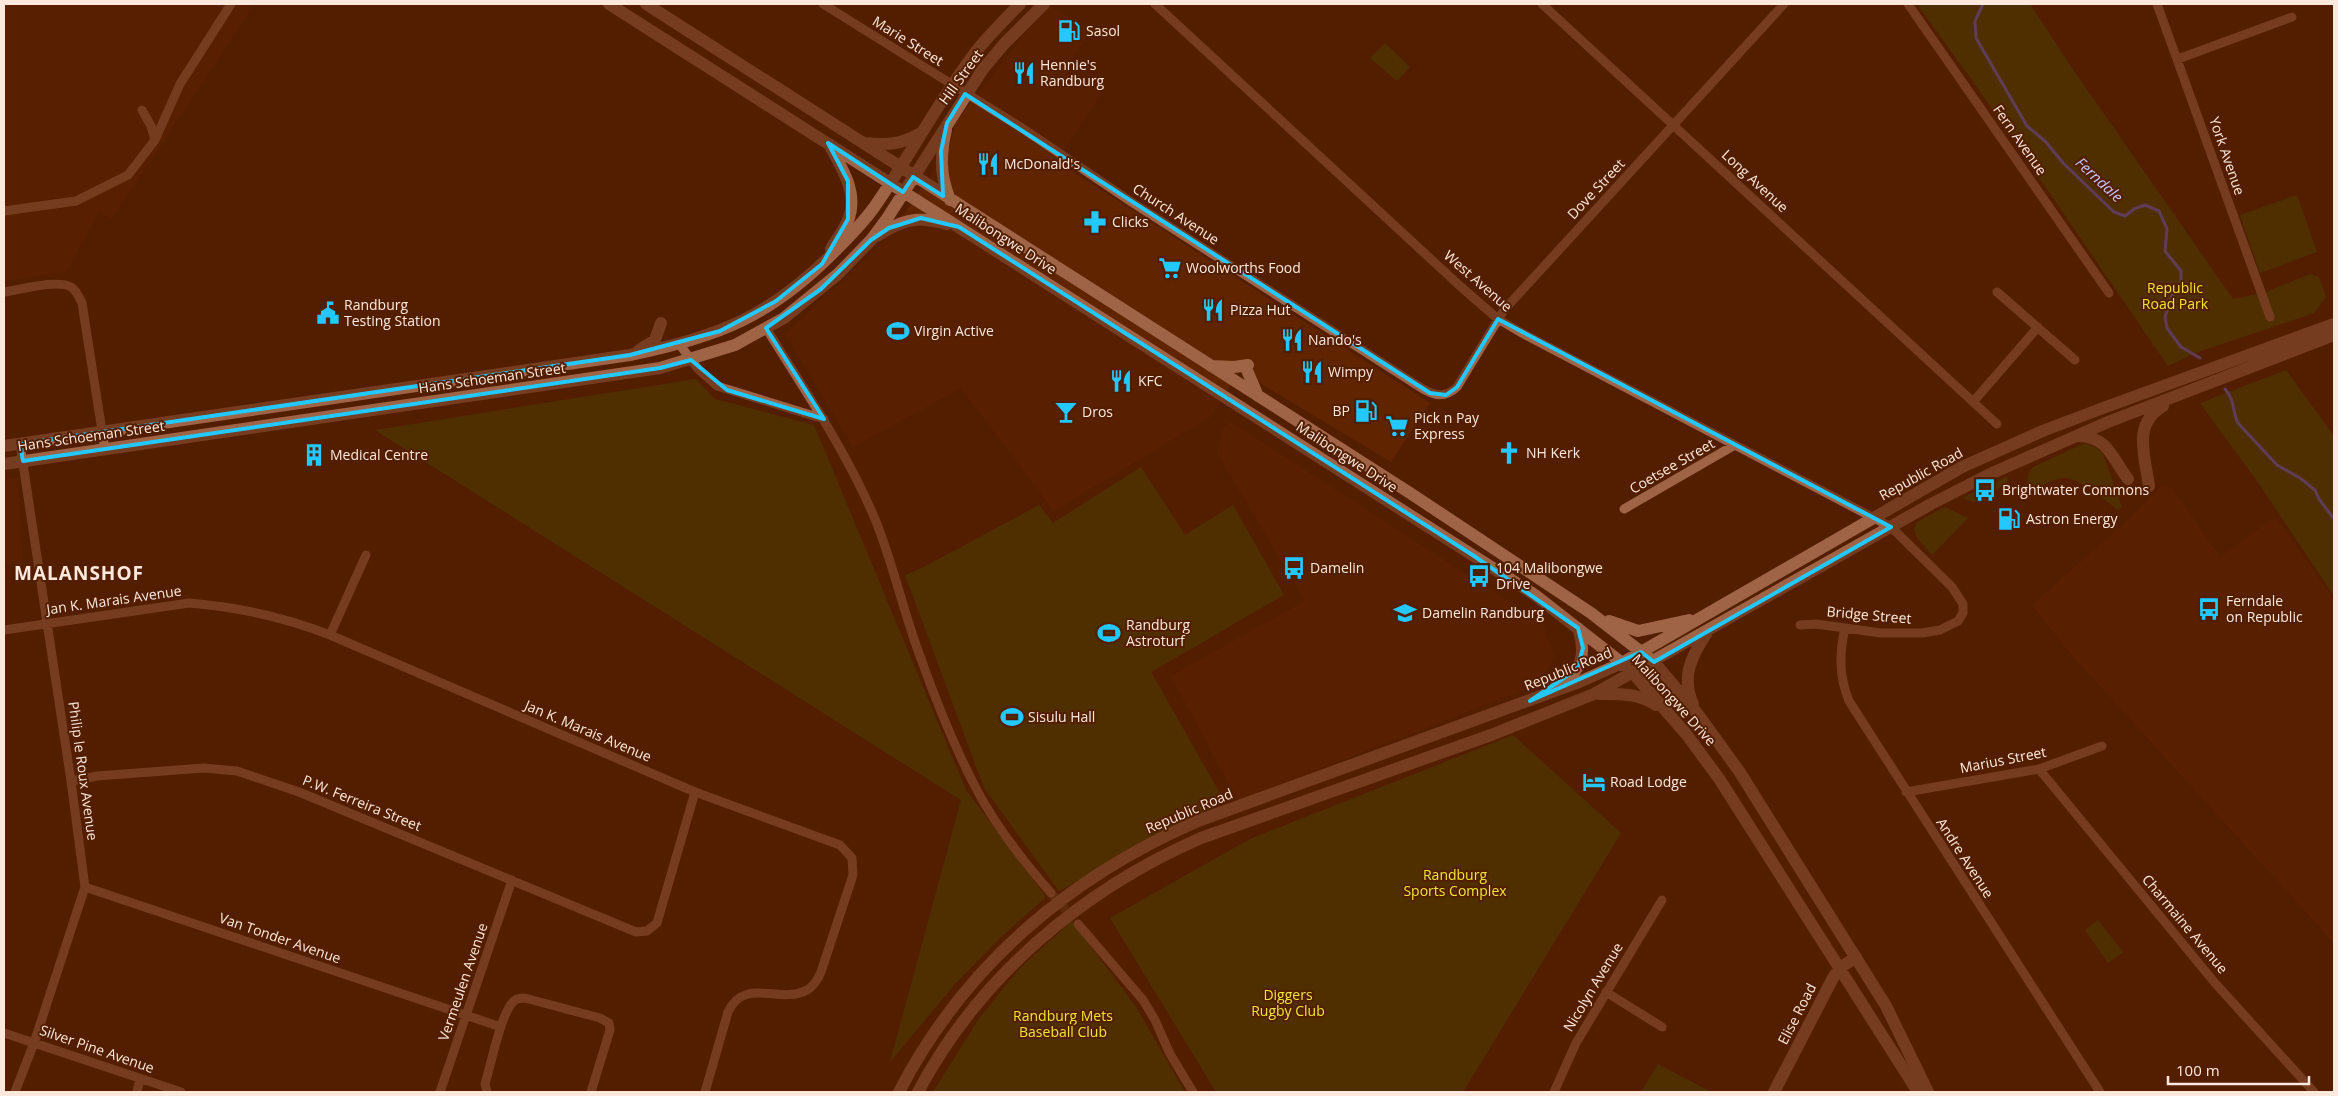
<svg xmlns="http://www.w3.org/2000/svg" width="2338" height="1096" viewBox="0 0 2338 1096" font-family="'Open Sans',sans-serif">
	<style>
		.built { fill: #602400 }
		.green { fill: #494600 }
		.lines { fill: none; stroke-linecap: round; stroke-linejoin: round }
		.stream { stroke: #6f62c5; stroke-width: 3 }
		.street-tunnel { stroke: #6c3c21; stroke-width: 9; stroke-dasharray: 9 4.5; stroke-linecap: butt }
		.street { stroke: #9f6346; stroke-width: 9 }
		.secondary { stroke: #9f6346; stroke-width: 12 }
		.marked { fill: none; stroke: #23c9fe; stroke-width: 4; stroke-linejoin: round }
		.labels { text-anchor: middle; stroke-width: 4; stroke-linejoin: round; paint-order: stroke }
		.poi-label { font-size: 14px; fill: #fde8de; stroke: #531e00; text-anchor: start }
		.street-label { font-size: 14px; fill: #fde8de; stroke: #531e00 }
		.park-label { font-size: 14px; fill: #eee637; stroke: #531e00 }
		.water-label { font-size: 15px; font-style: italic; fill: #c6c4f7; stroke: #531e00 }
		.district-label { font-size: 19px; font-weight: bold; letter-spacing: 1px; fill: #fde8de; stroke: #531e00 }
	</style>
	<rect width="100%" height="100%" fill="#531e00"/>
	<path class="built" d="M 4,4 L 254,4 L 167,137 L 111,219 L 99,211 L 66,272 L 4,281 Z
		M 1048,5 L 1091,30 L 1064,71 L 1102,92 L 1057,161 L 1430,403 L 1391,462 L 1240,371 L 1210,417 L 1054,511 L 961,388 L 853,447 L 785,334 L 885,241 L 949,149 L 955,123 Z
		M 1231,422 L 1543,624 L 1555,659 L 1532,687 L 1238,800 L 1171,676 L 1305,601 L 1217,453 L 1223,427 Z
		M 18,478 L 23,565 L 4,564 L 4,480 Z
		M 2162,485 L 2173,489 L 2220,557 L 2275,517 L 2334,599 L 2334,943 L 2071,654 L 2032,605 L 2129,519 Z"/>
	<path class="green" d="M 1917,4 L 2030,4 L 2072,68 L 2233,299 L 2263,293 L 2310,274 L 2319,277 L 2326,297 L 2314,313 L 2198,352 L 2168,366 L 1979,90 Z
		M 1385,43 L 1410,67 L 1397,81 L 1370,58 Z
		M 2297,195 L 2317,252 L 2260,273 L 2240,215 Z
		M 2286,370 L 2334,436 L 2334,596 L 2257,481 L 2200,403 Z
		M 696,379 L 715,399 L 814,425 L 966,790 L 1046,897 L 1001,937 L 955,984 L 890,1062 L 961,800 L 375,430 Z
		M 2085,443 L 2097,448 L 2103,454 L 2122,507 L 2118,510 C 2106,501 2079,477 2064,478 C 2053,479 2041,486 2031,490 L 2026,486 L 2029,473 L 2033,467 Z
		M 1141,467 L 1185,535 L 1233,505 L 1284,595 L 1151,672 L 1225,802 L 1059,891 L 984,788 L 905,575 L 924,567 L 1039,505 L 1053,523 Z
		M 2008,476 L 2007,483 C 1983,496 1992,510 1962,498 Z
		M 1945,507 L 1968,518 L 1932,555 C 1903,525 1912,524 1945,507 Z
		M 1513,735 L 1621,833 L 1463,1092 L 1216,1092 L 1110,918 L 1250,839 Z
		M 2098,920 L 2123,952 L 2108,963 L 2085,930 Z
		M 1072,921 L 1136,1007 L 1185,1092 L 933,1092 L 980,1017 L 1021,967 Z
		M 1658,1064 L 1711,1092 L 1641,1092 Z"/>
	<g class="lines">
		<path class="stream" d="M 1983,4 L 1975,21 L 1976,38 L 2027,126 L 2046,142 L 2063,163 L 2114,212 L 2125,216 L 2134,209 L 2145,205 L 2159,211 L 2167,229 L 2165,251 L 2181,271 L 2181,283 L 2173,293 L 2165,317 L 2167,328 L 2181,347 L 2200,358
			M 2225,389 C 2235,400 2232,411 2238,423 L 2277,465 L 2300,478 L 2315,490 L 2319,499 L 2334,519"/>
		<path class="street-tunnel" d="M 1051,893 L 1074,919"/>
		<path class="street" d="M 823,4 L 1022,128 L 1133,203 L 1423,389 C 1436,396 1445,398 1457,387 L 1504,310 L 1784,4
			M 1155,4 L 1460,286 L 1498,319 L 1520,332 L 1891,527 L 1952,587 L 1963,604 L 1963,613 L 1958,621 L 1940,630 L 1922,633 L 1881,633 L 1816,624 L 1800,625
			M 1542,4 L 1997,424
			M 1908,4 L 2109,293
			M 2157,4 L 2270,317
			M 2178,59 L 2292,17
			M 155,140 L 180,84 L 231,4
			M 4,211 L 76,201 L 128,175 L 155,140 L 151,126 L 142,110
			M 4,292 C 20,290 57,279 71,287 C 77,291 79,297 82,303 L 105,450
			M 1997,292 L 2075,360
			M 766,328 C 805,391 846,450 875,519 C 893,563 903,611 920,656 C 936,701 955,749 978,792 C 997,828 1024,862 1051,893
			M 680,345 L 698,369 L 717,386 L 824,419
			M 1973,402 L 2038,327
			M 1624,509 L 1733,446
			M 1845,628 C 1839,654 1839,676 1849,701 L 2100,1092
			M 4,630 L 189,603 C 239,607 284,617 330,635 L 695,792 L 840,845 L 852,858 L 853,875 L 821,972 C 818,979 814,986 807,990 C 780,1005 745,976 728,1012 L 705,1092
			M 330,635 L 366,555
			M 2039,769 L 2215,983 L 2314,1092
			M 71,781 L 97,776 L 204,768 L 237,771 L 299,792 L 636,932 L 647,931 L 657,923 L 695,792
			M 1906,792 L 2039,769 L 2102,746
			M 85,887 L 501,1027
			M 1078,924 L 1143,1000 L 1155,1020 L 1170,1054 L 1193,1092
			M 1606,992 L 1662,1027
			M 4,1033 L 181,1092
			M 15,1092 L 34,1043 L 85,887 L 71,781 L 20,444
			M 137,1092 L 140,1079
			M 440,1092 L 512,880
			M 487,1092 L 485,1084 C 491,1065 501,1012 514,1001 C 517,998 521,998 525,998 L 600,1018 L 609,1023 L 610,1030 L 591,1092
			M 1554,1092 L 1576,1043 L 1662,900"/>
		<path class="secondary" d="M 609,4 L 1474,556 L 1535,595 L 1622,663 L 1633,673 L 1687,735 L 1720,780 L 1918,1092
			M 646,4 L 1410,493 L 1591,613 L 1654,662 L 1697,713 L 1739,771 L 1886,1006 L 1928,1092
			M 946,130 C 940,156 940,175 950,200
			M 864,143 C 888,145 900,145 921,133
			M 829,144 C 841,167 858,191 849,218 C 845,229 836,239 831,249
			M 877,236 C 903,219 917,216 947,224
			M 639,350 L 655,340 L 661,323
			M 1211,366 L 1234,367 L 1248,365
			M 1246,368 L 1258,396
			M 2079,436 C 2109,437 2112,459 2128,479
			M 4,446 L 630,355 C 719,337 771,316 835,251 C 849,237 864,222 875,206 C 910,156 938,102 974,54 C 988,36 1004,20 1020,4
			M 4,464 L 660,368 L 735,345 L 784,318 L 838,274 L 871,240 L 888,217 L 983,69 L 1004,44 L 1044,4
			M 2149,486 C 2145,456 2132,424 2163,406
			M 1609,621 L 1638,631 L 1689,620
			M 1556,686 C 1582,671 1587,656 1578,628
			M 1599,694 C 1620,694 1638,693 1656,705
			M 1693,704 C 1681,677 1691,657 1706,634
			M 899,1092 C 964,966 1069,877 1198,821 L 1579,682 L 1622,663 L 1962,467 L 2045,430 L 2103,408 L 2334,324
			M 918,1092 C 979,977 1082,890 1201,838 L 1491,735 L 1594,694 L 1931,504 L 1990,474 L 2108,422 L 2334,335
			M 1774,1092 L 1834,976 L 1840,968 L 1856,957"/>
	</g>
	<path d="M0 0H2338V1096H0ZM 965,94 L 1430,393 L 1446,395 L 1457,387 L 1498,319 L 1891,527 L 1654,662 L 1641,652 L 1530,701 L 1577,669 L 1583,648 L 1578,628 L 1474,556 L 959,227 L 921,218 L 889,228 L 871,240 L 821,289 L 766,328 L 824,419 L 727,390 L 691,360 L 660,368 L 23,461 L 20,444 L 630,355 L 720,331 L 776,301 L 822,264 L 848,219 L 848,181 L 828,143 L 903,192 L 913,177 L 943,196 L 941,151 L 947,123 Z" fill="#531e00" fill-opacity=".55" fill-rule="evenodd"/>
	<path class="marked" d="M 965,94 L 1430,393 L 1446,395 L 1457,387 L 1498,319 L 1891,527 L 1654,662 L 1641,652 L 1530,701 L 1577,669 L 1583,648 L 1578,628 L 1474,556 L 959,227 L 921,218 L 889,228 L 871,240 L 821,289 L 766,328 L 824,419 L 727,390 L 691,360 L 660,368 L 23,461 L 20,444 L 630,355 L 720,331 L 776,301 L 822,264 L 848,219 L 848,181 L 828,143 L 903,192 L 913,177 L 943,196 L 941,151 L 947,123 Z"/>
	<defs>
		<symbol id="fuel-bare" viewBox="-9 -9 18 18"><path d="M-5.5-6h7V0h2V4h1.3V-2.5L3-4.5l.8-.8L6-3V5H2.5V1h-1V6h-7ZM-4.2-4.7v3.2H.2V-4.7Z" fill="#23c9fe" stroke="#531e00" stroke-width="2.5" paint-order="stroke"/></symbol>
		<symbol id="restaurant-bare" viewBox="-9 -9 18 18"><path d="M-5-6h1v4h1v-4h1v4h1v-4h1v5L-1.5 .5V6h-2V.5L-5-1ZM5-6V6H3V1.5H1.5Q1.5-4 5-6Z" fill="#23c9fe" stroke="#531e00" stroke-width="2.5" paint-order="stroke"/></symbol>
		<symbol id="pharmacy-bare" viewBox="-9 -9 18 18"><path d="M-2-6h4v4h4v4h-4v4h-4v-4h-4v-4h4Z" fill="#23c9fe" stroke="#531e00" stroke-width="2.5" paint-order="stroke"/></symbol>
		<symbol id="supermarket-bare" viewBox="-9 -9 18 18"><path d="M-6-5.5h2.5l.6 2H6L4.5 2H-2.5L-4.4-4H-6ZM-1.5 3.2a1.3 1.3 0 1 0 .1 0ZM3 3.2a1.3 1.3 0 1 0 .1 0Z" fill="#23c9fe" stroke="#531e00" stroke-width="2.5" paint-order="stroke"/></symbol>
		<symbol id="civic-bare" viewBox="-9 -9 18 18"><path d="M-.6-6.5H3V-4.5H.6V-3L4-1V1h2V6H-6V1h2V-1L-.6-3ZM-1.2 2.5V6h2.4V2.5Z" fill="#23c9fe" stroke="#531e00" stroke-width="2.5" paint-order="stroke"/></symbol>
		<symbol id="stadium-bare" viewBox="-9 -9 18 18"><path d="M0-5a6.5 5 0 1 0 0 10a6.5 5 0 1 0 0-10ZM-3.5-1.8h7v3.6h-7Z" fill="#23c9fe" stroke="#531e00" stroke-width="2.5" paint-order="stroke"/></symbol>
		<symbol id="bar-bare" viewBox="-9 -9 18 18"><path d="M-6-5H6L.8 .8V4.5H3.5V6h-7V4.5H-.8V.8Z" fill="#23c9fe" stroke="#531e00" stroke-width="2.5" paint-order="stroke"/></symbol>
		<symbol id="church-bare" viewBox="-9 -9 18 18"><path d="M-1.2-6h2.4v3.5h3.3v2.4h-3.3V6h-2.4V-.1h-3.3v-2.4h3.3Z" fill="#23c9fe" stroke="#531e00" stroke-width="2.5" paint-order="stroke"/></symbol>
		<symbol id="building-bare" viewBox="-9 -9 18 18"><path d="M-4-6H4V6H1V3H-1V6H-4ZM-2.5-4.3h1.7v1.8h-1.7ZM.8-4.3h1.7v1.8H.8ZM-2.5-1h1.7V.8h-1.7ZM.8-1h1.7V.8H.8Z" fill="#23c9fe" stroke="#531e00" stroke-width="2.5" paint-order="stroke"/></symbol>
		<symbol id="bus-bare" viewBox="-9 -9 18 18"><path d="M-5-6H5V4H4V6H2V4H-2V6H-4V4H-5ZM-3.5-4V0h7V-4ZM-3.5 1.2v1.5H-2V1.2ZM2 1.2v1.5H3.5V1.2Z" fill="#23c9fe" stroke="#531e00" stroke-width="2.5" paint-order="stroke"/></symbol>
		<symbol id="school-bare" viewBox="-9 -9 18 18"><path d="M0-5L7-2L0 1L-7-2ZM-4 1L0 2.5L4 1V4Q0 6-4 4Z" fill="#23c9fe" stroke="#531e00" stroke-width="2.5" paint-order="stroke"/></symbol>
		<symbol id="hotel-bare" viewBox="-9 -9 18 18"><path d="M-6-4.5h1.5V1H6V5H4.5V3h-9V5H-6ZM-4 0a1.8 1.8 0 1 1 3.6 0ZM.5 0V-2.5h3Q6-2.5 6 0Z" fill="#23c9fe" stroke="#531e00" stroke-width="2.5" paint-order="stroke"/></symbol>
	</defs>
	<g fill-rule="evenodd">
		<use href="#fuel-bare" x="1053" y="15" width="32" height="32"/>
		<use href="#restaurant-bare" x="1008" y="57" width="32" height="32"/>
		<use href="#restaurant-bare" x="972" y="148" width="32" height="32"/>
		<use href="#pharmacy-bare" x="1079" y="206" width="32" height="32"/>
		<use href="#supermarket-bare" x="1154" y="252" width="32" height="32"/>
		<use href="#restaurant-bare" x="1197" y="294" width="32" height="32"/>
		<use href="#civic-bare" x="312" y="297" width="32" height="32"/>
		<use href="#stadium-bare" x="882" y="315" width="32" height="32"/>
		<use href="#restaurant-bare" x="1276" y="324" width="32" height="32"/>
		<use href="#restaurant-bare" x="1296" y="356" width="32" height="32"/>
		<use href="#restaurant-bare" x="1105" y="365" width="32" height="32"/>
		<use href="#fuel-bare" x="1350" y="395" width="32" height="32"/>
		<use href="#bar-bare" x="1050" y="396" width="32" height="32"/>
		<use href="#supermarket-bare" x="1381" y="410" width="32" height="32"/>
		<use href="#church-bare" x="1493" y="437" width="32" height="32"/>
		<use href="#building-bare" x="298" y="439" width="32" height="32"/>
		<use href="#bus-bare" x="1969" y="474" width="32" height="32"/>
		<use href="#fuel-bare" x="1993" y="503" width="32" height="32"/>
		<use href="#bus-bare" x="1278" y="552" width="32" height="32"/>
		<use href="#bus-bare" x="1463" y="560" width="32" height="32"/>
		<use href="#bus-bare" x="2193" y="593" width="32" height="32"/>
		<use href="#school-bare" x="1389" y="597" width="32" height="32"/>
		<use href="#stadium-bare" x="1093" y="617" width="32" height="32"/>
		<use href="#stadium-bare" x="996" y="701" width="32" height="32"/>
		<use href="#hotel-bare" x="1578" y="766" width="32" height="32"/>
	</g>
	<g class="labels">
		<g class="poi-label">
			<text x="1086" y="36">Sasol</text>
			<text x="1040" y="70">Hennie's<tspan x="1040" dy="16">Randburg</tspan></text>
			<text x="1004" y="169">McDonald's</text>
			<text x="1112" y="227">Clicks</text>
			<text x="1186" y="273">Woolworths Food</text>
			<text x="344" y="310">Randburg<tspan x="344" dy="16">Testing Station</tspan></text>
			<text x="1230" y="315">Pizza Hut</text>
			<text x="914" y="336">Virgin Active</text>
			<text x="1308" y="345">Nando's</text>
			<text x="1328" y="377">Wimpy</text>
			<text x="1138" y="386">KFC</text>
			<text x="1350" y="416" text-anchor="end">BP</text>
			<text x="1082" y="417">Dros</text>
			<text x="1414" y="423">Pick n Pay<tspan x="1414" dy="16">Express</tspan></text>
			<text x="1526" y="458">NH Kerk</text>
			<text x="330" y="460">Medical Centre</text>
			<text x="2002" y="495">Brightwater Commons</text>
			<text x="2026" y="524">Astron Energy</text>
			<text x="1310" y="573">Damelin</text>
			<text x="1496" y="573">104 Malibongwe<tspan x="1496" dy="16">Drive</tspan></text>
			<text x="2226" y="606">Ferndale<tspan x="2226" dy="16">on Republic</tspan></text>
			<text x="1422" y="618">Damelin Randburg</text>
			<text x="1126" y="630">Randburg<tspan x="1126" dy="16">Astroturf</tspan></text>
			<text x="1028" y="722">Sisulu Hall</text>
			<text x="1610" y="787">Road Lodge</text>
		</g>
		<g class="street-label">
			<text transform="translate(908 41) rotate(32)" y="5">Marie Street</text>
			<text transform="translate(961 77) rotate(-54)" y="5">Hill Street</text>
			<text transform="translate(2020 140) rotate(55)" y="5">Fern Avenue</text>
			<text transform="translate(2227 156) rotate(71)" y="5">York Avenue</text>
			<text transform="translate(1755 181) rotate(43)" y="5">Long Avenue</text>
			<text transform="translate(1596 189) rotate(-47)" y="5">Dove Street</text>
			<text transform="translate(1176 214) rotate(33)" y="5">Church Avenue</text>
			<text transform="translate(1006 239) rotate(33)" y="5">Malibongwe Drive</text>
			<text transform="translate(1478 281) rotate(41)" y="5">West Avenue</text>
			<text transform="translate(492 378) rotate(-8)" y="5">Hans Schoeman Street</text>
			<text transform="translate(91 436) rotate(-8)" y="5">Hans Schoeman Street</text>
			<text transform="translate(1347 457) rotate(33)" y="5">Malibongwe Drive</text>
			<text transform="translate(1672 466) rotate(-30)" y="5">Coetsee Street</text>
			<text transform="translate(1921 474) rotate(-29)" y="5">Republic Road</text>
			<text transform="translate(114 600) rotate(-8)" y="5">Jan K. Marais Avenue</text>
			<text transform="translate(1869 615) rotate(5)" y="5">Bridge Street</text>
			<text transform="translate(1568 669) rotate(-22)" y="5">Republic Road</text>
			<text transform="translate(1674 700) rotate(48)" y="5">Malibongwe Drive</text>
			<text transform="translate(588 731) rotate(23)" y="5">Jan K. Marais Avenue</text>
			<text transform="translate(2003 760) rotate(-11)" y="5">Marius Street</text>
			<text transform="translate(83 771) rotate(82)" y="5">Philip le Roux Avenue</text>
			<text transform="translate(362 803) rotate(22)" y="5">P.W. Ferreira Street</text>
			<text transform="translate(1189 811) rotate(-23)" y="5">Republic Road</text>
			<text transform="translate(1965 858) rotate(57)" y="5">Andre Avenue</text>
			<text transform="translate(2185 924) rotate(50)" y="5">Charmaine Avenue</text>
			<text transform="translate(280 938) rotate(19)" y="5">Van Tonder Avenue</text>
			<text transform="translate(463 982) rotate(-71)" y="5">Vermeulen Avenue</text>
			<text transform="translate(1593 987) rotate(-59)" y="5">Nicolyn Avenue</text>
			<text transform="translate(1797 1014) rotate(-63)" y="5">Elise Road</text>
			<text transform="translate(97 1049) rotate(19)" y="5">Silver Pine Avenue</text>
		</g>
		<g class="park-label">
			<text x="2175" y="293">Republic<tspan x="2175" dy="16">Road Park</tspan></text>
			<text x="1455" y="880">Randburg<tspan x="1455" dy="16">Sports Complex</tspan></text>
			<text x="1288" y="1000">Diggers<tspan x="1288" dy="16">Rugby Club</tspan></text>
			<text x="1063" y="1021">Randburg Mets<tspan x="1063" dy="16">Baseball Club</tspan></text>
		</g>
		<g class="water-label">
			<text transform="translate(2099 180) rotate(43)" y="5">Ferndale</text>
		</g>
		<g class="district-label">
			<text x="79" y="580">MALANSHOF</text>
		</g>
	</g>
	<rect width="2338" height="1096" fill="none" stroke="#fde8de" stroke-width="10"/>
	<path d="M2168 1076v8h141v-8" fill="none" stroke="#fde8de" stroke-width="2.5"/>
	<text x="2176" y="1076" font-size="15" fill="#fde8de" stroke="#531e00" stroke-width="4" paint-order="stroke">100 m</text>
</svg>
